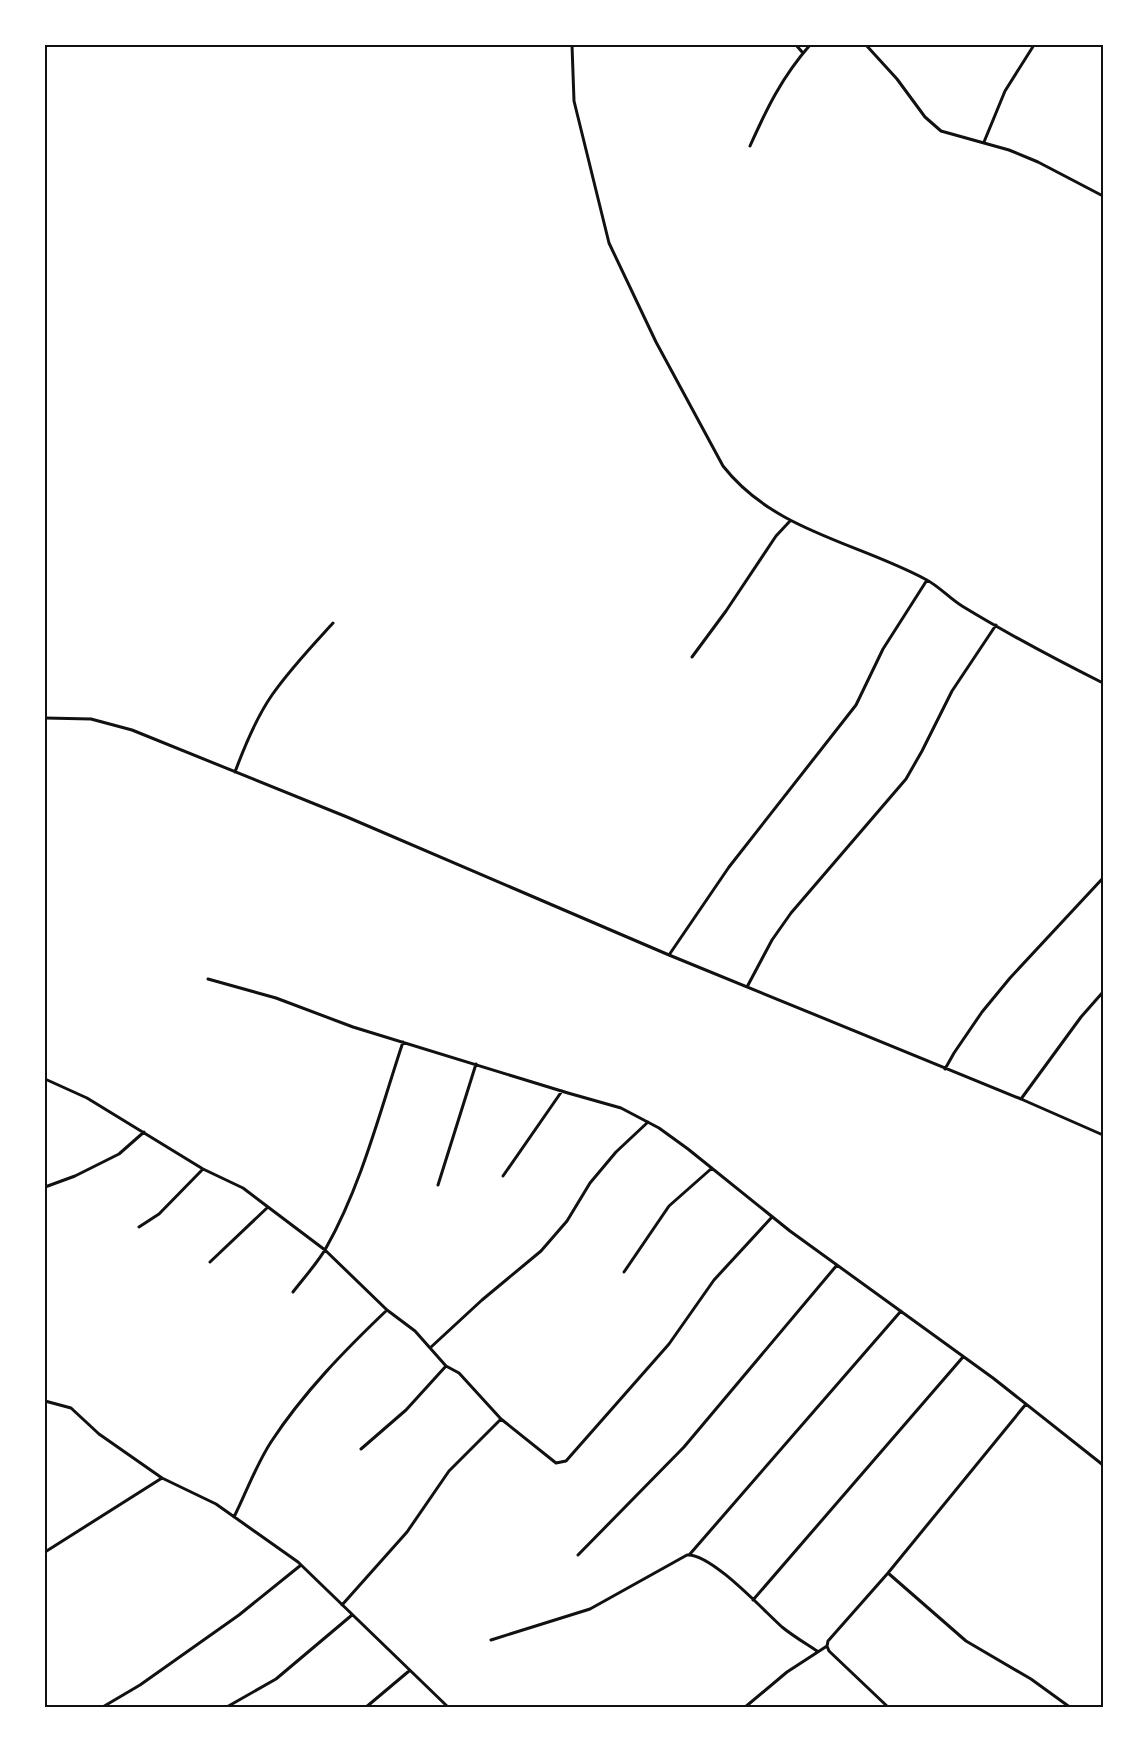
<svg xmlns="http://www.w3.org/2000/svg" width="1148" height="1753" viewBox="0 0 1148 1753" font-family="Mulish,sans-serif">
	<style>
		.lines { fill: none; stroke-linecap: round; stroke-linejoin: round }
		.minor { stroke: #111; stroke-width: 3 }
		.neatline { fill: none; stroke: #111; stroke-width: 2 }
	</style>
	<rect width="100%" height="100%" fill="#fff"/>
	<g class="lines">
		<path class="minor" d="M 572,45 L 574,101 L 609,243 L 656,342 L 723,466 C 774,531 856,542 925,579 C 939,586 949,598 962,606 C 1008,634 1055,659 1103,683
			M 796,45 L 803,53
			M 866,45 L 897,79 L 925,117 L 941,131 L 1009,150 L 1038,162 L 1103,196
			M 984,142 L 1005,91 L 1034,45
			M 750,146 C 767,108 782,77 810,45
			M 692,657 L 726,611 L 776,536 L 790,521
			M 45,718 L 91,719 L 132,730 L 347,817 L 669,955 L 1021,1099 L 1103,1135
			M 235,772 C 245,745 256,718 272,695 C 290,669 312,646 333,623
			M 669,955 L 729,867 L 856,705 L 883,649 L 927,580
			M 208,979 L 276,998 L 353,1027 L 568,1093 L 621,1108 L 659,1128 L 688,1149 L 790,1231 L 993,1378 L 1103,1465
			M 747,987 L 772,940 L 791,913 L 906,779 L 922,751 L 952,691 L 996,625
			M 945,1069 L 954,1053 L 982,1012 L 1010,978 L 1103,878
			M 45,1079 L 87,1098 L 203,1169 L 243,1188 L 268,1207 L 325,1250 L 387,1310 L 415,1331 L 446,1366 L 459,1373 L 501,1419 L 556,1463 L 566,1461 L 669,1344 L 714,1280 L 772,1217
			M 1021,1099 L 1081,1017 L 1103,992
			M 503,1176 L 562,1091
			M 438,1185 L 476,1064
			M 45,1187 L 75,1176 L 119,1154 L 144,1132
			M 139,1227 L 159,1214 L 203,1169
			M 210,1262 L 268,1207
			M 624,1272 L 669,1206 L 712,1168
			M 293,1292 C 303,1279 319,1261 326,1248 C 362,1184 380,1111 403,1042
			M 430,1348 L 482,1300 L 541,1251 L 567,1221 L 590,1183 L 616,1152 L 648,1122
			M 45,1401 L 71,1408 L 99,1434 L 162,1478 L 216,1504 L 298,1562 L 449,1708
			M 361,1449 L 406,1410 L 446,1366
			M 234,1517 C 246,1493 256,1465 271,1442 C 303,1393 345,1350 387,1310
			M 45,1552 L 162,1478
			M 690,1554 L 901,1311
			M 578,1555 L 684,1447 L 837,1265
			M 888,1573 L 966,1641 L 1031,1679 L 1071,1708
			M 753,1600 L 963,1357
			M 342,1605 L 407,1532 L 449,1471 L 501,1419
			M 491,1640 L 590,1609 L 687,1555 C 711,1553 763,1610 782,1627 C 793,1636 805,1643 817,1651
			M 101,1708 L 140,1685 L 239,1615 L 301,1565
			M 225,1708 L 276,1679 L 352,1615
			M 365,1708 L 409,1671
			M 744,1708 L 787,1672 L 827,1646
			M 889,1708 L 829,1651 L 827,1646 L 828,1641 L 888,1573 L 1026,1404"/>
	</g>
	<rect width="1148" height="1753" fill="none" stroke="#ffffff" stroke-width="93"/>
	<rect x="46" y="46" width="1056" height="1660" class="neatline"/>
</svg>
